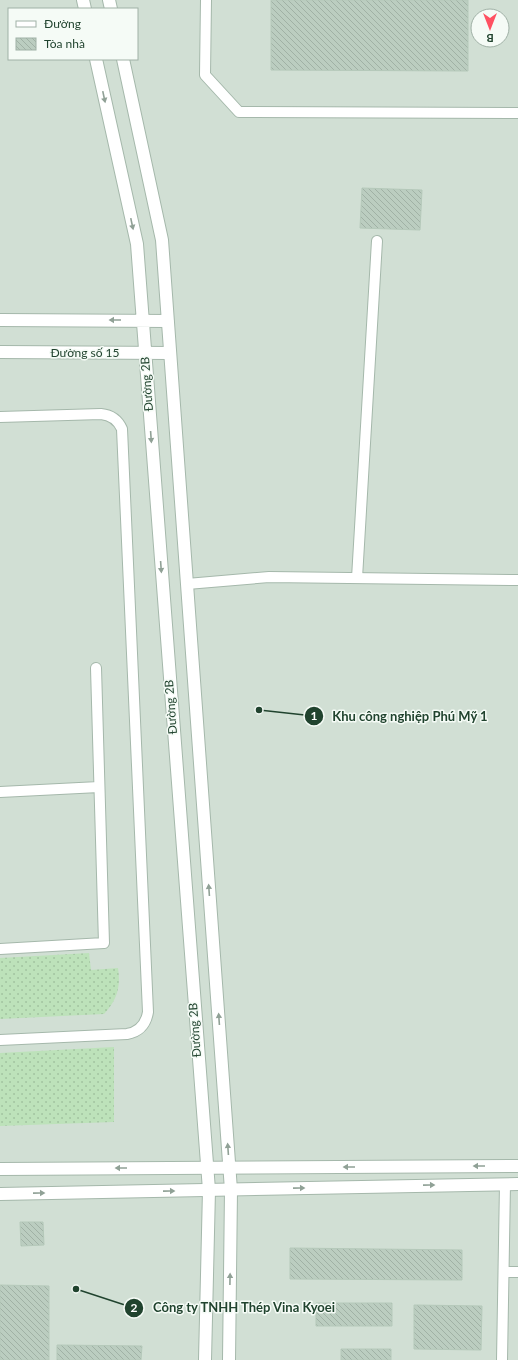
<svg xmlns="http://www.w3.org/2000/svg" width="518" height="1360" viewBox="0 0 518 1360" font-family="Lato,sans-serif">
	<style>
		.built { fill: #d1dfd4; fill-rule: evenodd }
		.grass { fill: url(#grass-dots) }
		.building { fill: url(#building-back-hatch); stroke: #b5c9ba }
		.lines { fill: none; stroke-linecap: round; stroke-linejoin: round }
		.service-casing { stroke: #a5b8ab; stroke-width: 12 }
		.minor-casing { stroke: #a5b8ab; stroke-width: 14 }
		.tertiary-casing { stroke: #a5b8ab; stroke-width: 14 }
		.service { stroke: #fff; stroke-width: 10 }
		.minor { stroke: #fff; stroke-width: 12 }
		.tertiary { stroke: #fff; stroke-width: 12 }
		.oneway { fill: #90a196 }
		.labels { text-anchor: middle; stroke-width: 3; stroke-linejoin: round; paint-order: stroke }
		.street-label { font-size: 12px; fill: #20432e; stroke: #f5fbf6 }
		.leader { fill: none; stroke: #20432e; stroke-width: 1.5 }
		.callout-dot { fill: #20432e; stroke: #f5fbf6; stroke-width: 1.5 }
		.mark-label { font-size: 12px; text-anchor: middle; font-weight: bold; fill: #fff }
		.callout-label { font-size: 13px; text-anchor: middle; font-weight: bold; fill: #20432e; stroke: #f5fbf6; stroke-width: 3; stroke-linejoin: round; paint-order: stroke }
	</style>
	<defs>
		<pattern id="grass-dots" width="8" height="8" patternUnits="userSpaceOnUse"><rect width="8" height="8" fill="#bde2ba"/><path d="M2 2h.1M6 6h.1" fill="none" stroke="#a2c3a0" stroke-width="1.8" stroke-linecap="round"/></pattern>
		<pattern id="building-back-hatch" width="6" height="6" patternUnits="userSpaceOnUse"><rect width="6" height="6" fill="#bbcdc0"/><path d="M-1 5l2 2M0 0l6 6M5-1l2 2" fill="none" stroke="#a0b1a5"/></pattern>
	</defs>
	<rect width="100%" height="100%" fill="#e3efe6"/>
	<path class="built" d="M 0,0 L 518,0 L 518,1360 L 0,1360 ZM 9,9 L 137,9 L 137,59 L 9,59 ZM 478,16 L 502,16 L 502,40 L 478,40 Z"/>
	<path class="grass" d="M 89,953 L 91,970 L 118,968 C 121,987 117,1000 104,1014 L 0,1019 L 0,958 Z
		M 114,1047 L 114,1122 L 0,1126 L 0,1053 Z"/>
	<path class="building" d="M 271,0 L 468,0 L 468,71 L 271,70 Z
		M 362,188 L 422,190 L 420,230 L 360,228 Z
		M 20,1222 L 43,1222 L 44,1245 L 21,1246 Z
		M 290,1248 L 462,1250 L 462,1280 L 290,1279 Z
		M 0,1285 L 49,1286 L 49,1360 L 0,1360 Z
		M 316,1303 L 392,1303 L 392,1326 L 316,1326 Z
		M 414,1305 L 482,1306 L 481,1350 L 414,1349 Z
		M 57,1345 L 142,1346 L 141,1360 L 57,1360 Z
		M 341,1349 L 391,1349 L 391,1360 L 341,1360 Z"/>
	<g class="lines">
		<defs>
			<path id="service" d="M 206,0 L 205,75 L 239,112 L 518,113
				M 0,417 L 101,414 C 111,415 118,420 122,429 L 148,1012 C 146,1024 139,1032 127,1034 L 0,1040
				M 357,578 L 377,241
				M 187,584 L 269,577 L 518,580
				M 0,792 L 99,787
				M 0,949 L 104,943 L 96,668
				M 504,1272 L 518,1272
				M 502,1360 L 505,1184"/>
			<path id="minor" d="M 83,0 L 85,9
				M 109,0 L 111,9
				M 96,59 L 137,244 L 209,1190 L 205,1360
				M 123,59 L 162,240 L 231,1190 L 229,1360
				M 0,320 L 168,321
				M 0,352 L 170,353"/>
			<path id="tertiary" d="M 0,1169 L 518,1166
				M 0,1194 L 518,1184"/>
		</defs>
		<use href="#service" class="service-casing"/>
		<use href="#minor" class="minor-casing"/>
		<use href="#tertiary" class="tertiary-casing"/>
		<use href="#service" class="service"/>
		<use href="#minor" class="minor"/>
		<use href="#tertiary" class="tertiary"/>
	</g>
	<defs><path id="oneway-solid" d="M-6-.8H1V-3.2L6.5 0L1 3.2V.8H-6Z"/></defs>
	<g class="oneway">
		<use href="#oneway-solid" transform="translate(104 97) rotate(78)"/>
		<use href="#oneway-solid" transform="translate(132 224) rotate(78)"/>
		<use href="#oneway-solid" transform="translate(115 320) rotate(-180)"/>
		<use href="#oneway-solid" transform="translate(151 437) rotate(86)"/>
		<use href="#oneway-solid" transform="translate(161 567) rotate(86)"/>
		<use href="#oneway-solid" transform="translate(209 890) rotate(-94)"/>
		<use href="#oneway-solid" transform="translate(219 1019) rotate(-94)"/>
		<use href="#oneway-solid" transform="translate(228 1149) rotate(-94)"/>
		<use href="#oneway-solid" transform="translate(479 1166) rotate(180)"/>
		<use href="#oneway-solid" transform="translate(349 1167) rotate(180)"/>
		<use href="#oneway-solid" transform="translate(121 1168) rotate(180)"/>
		<use href="#oneway-solid" transform="translate(429 1185) rotate(-1)"/>
		<use href="#oneway-solid" transform="translate(299 1188) rotate(-1)"/>
		<use href="#oneway-solid" transform="translate(169 1191) rotate(-1)"/>
		<use href="#oneway-solid" transform="translate(39 1193) rotate(-1)"/>
		<use href="#oneway-solid" transform="translate(230 1279) rotate(-89)"/>
	</g>
	<g class="labels">
		<g class="street-label">
			<text x="85" y="357">Đường số 15</text>
			<text transform="translate(147 384) rotate(-94)" y="4">Đường 2B</text>
			<text transform="translate(171 707) rotate(-94)" y="4">Đường 2B</text>
			<text transform="translate(195 1030) rotate(-94)" y="4">Đường 2B</text>
		</g>
	</g>
	<path class="leader" d="M259 710L314 716M76 1289L134 1308"/>
	<g class="callout-dot">
		<circle cx="259" cy="710" r="4"/>
		<circle cx="76" cy="1289" r="4"/>
		<circle cx="314" cy="716" r="10"/>
		<circle cx="134" cy="1308" r="10"/>
	</g>
	<g class="mark-label">
		<text x="314" y="720">1</text>
		<text x="134" y="1312">2</text>
	</g>
	<g class="callout-label">
		<text x="410" y="721">Khu công nghiệp Phú Mỹ 1</text>
		<text x="244" y="1312">Công ty TNHH Thép Vina Kyoei</text>
	</g>
	<rect x="8" y="8" width="130" height="52" fill="#f5fbf6" stroke="#a0b1a6"/>
	<rect x="16" y="21" width="20" height="6" fill="#ffffff" stroke="#a0b1a6"/>
	<text x="44" y="28" font-size="12" fill="#20432e">Đường</text>
	<rect x="16" y="38" width="20" height="12" fill="url(#building-back-hatch)" stroke="#a0b1a6"/>
	<text x="44" y="48" font-size="12" fill="#20432e">Tòa nhà</text>
	<g transform="translate(490 28) rotate(180)"><circle r="19" fill="#f5fbf6" stroke="#a0b1a6"/>
	<path d="M0-3L7 15L0 10L-7 15Z" fill="#ff5162"/>
	<text y="-6" font-size="11" font-weight="bold" text-anchor="middle" fill="#20432e">B</text>
	</g>
</svg>
